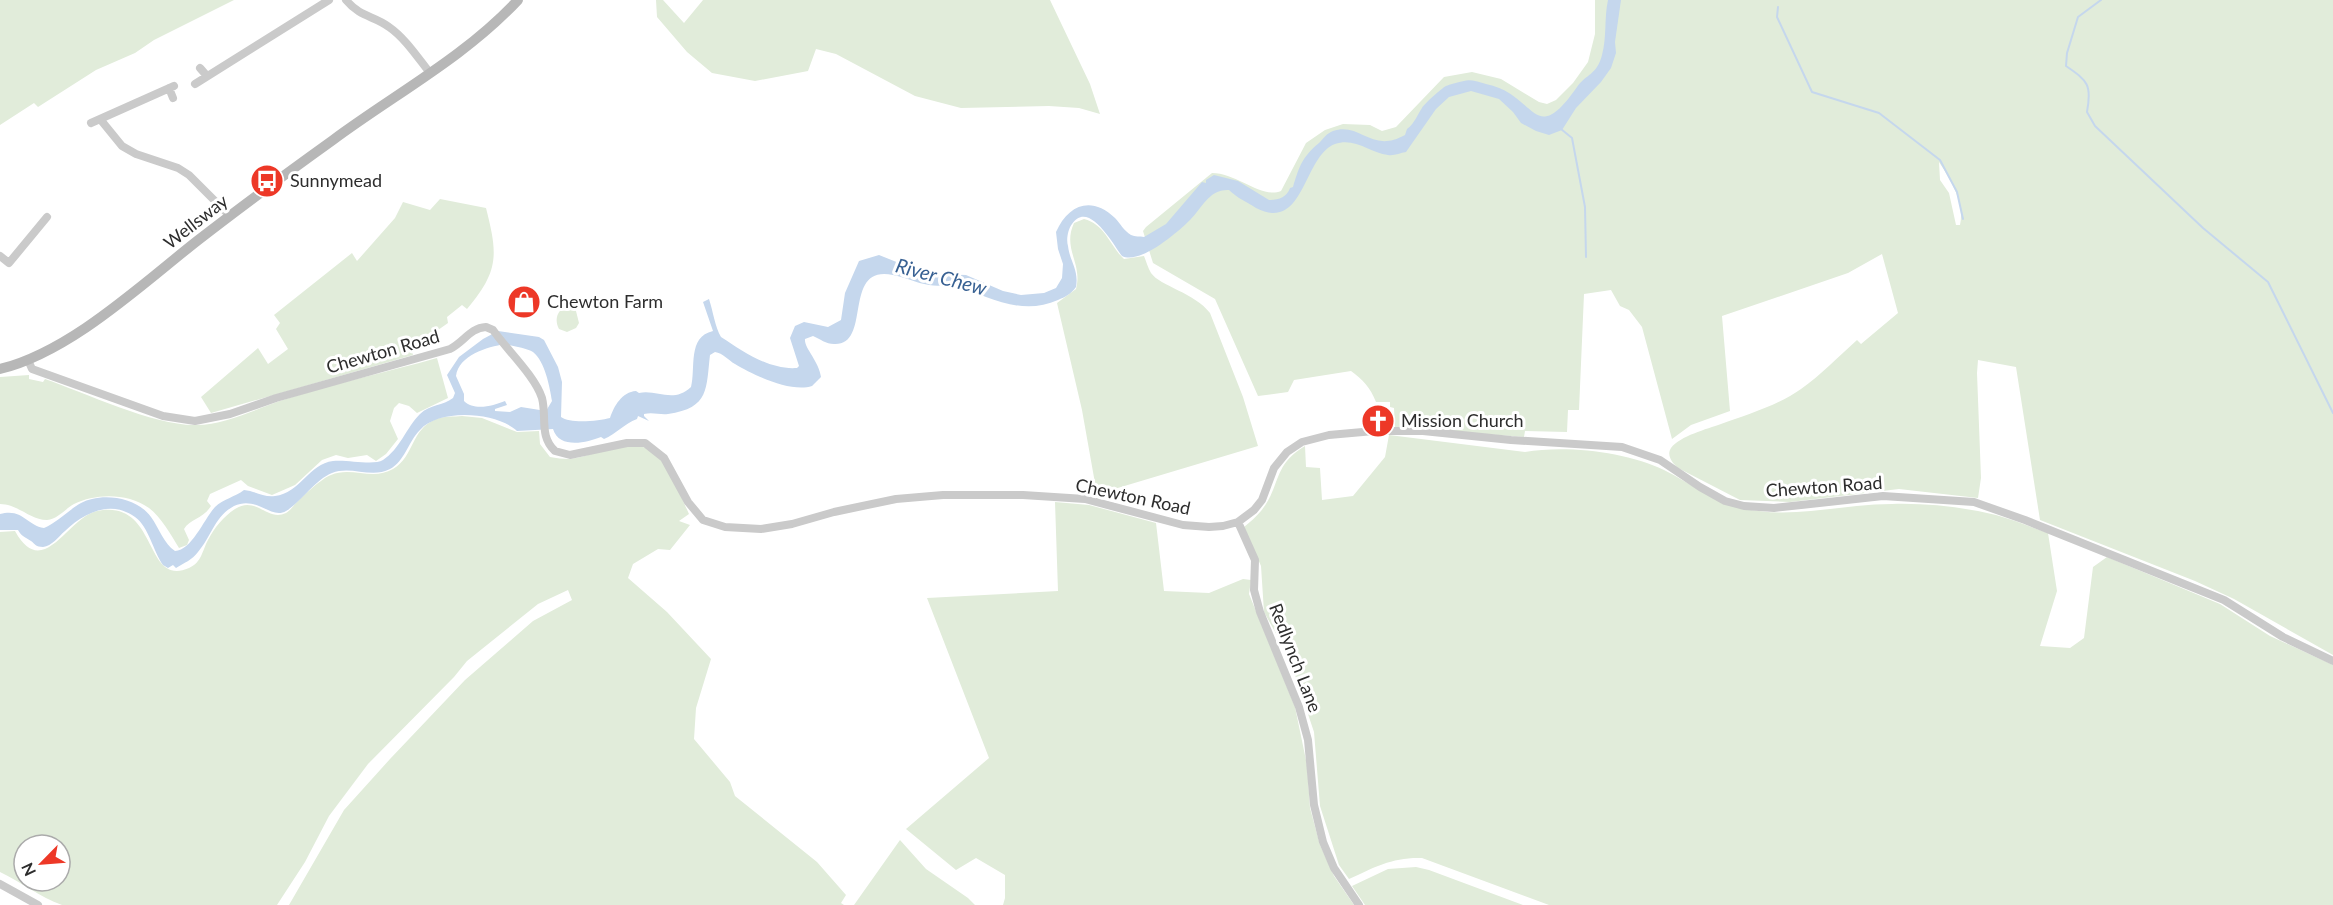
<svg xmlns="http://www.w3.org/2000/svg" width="2333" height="905" viewBox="0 0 2333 905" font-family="Lato,sans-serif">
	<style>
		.green { fill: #e1ecda; fill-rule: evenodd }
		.water { fill: #c5d7ed; fill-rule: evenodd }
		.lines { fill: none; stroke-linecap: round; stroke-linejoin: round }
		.stream { stroke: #c5d7ed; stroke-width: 2 }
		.street { stroke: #cacaca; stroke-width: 8 }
		.secondary { stroke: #b7b7b7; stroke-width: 10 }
		.labels { text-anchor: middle; stroke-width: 6; stroke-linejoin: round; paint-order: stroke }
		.poi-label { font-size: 18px; fill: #2d2d2d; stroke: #fff; text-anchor: start }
		.street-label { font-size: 18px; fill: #2d2d2d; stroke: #fff }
		.water-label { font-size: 20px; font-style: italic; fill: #386193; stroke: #fff }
	</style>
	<rect width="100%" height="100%" fill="#fff"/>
	<path class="green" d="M 0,0 L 234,0 L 154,40 L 135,53 L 96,70 L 38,107 L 34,103 L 0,125 Z
		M 656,0 L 663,0 L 684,23 L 703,0 L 1050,0 L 1090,84 L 1100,114 L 1079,108 L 1049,106 L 961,108 L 915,96 L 836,54 L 816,49 L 808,71 L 755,81 L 712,73 L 687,52 L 657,17 Z
		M 1595,0 L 2333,0 L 2333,655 L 2234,599 L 2195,581 L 2040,520 L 2016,367 L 1978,360 L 1977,373 L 1981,478 L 1978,498 L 1899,489 L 1790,502 L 1740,500 L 1678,468 C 1673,463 1666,456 1671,448 C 1680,436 1707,429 1721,424 C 1746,415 1779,405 1801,389 C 1821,375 1839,356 1857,340 L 1861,344 L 1898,313 L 1882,254 L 1848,273 L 1722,316 L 1730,411 L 1691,425 L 1672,439 L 1642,327 L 1629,310 L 1620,306 L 1611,290 L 1584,294 L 1579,410 L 1568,410 L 1567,432 L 1525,431 L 1524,437 L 1395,427 L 1394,408 L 1390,407 L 1390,402 L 1376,402 C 1370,387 1363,380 1351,371 L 1294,380 L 1288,392 L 1258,396 L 1215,299 L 1153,263 L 1143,231 L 1146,227 L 1212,173 C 1237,173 1261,199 1281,191 L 1306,143 L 1325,130 L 1343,124 L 1370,125 L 1382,131 L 1396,127 L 1444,77 L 1472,72 L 1501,79 L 1539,102 L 1547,104 L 1556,100 L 1573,83 L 1588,62 L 1595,34 ZM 1939,162 C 1951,180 1965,203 1960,225 L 1956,225 L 1949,193 L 1940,180 Z
		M 440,199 L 486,208 C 498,255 499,271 467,309 L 462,305 L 447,317 L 448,323 L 411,349 L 413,355 L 211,413 L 201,397 L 258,348 L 268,364 L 288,349 L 276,329 L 280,323 L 274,315 L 352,253 L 357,261 L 395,218 L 403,202 L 430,210 Z
		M 1084,219 C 1105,224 1110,246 1124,259 L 1144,256 C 1146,261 1148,268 1151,273 C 1160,286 1195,293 1210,313 L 1243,397 L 1258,446 L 1111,490 L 1104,498 L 1098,500 L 1082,410 L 1057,303 L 1076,289 C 1083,263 1062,249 1074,223 Z
		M 570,304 L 576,311 L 579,323 L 576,328 L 567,332 L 559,329 C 553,318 559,308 570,304 Z
		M 437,358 L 448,398 L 417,413 L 409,406 L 399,403 L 394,408 L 390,421 L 398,439 L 386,454 L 376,461 L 367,455 L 348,458 L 336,455 L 322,460 L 295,485 L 272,495 L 248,486 L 241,480 L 210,494 L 207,501 L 211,506 C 203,519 190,519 184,529 L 189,540 L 187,545 L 179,548 C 171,535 161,517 149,508 C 128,493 96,493 74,504 C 65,509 58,519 47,520 C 30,520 18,504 0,504 L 0,377 L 29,375 L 29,379 L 43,382 L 45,379 C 85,393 153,425 194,425 C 225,426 257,408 286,399 C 336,383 387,372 437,358 Z
		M 462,416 L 482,418 L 517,432 L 539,431 L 540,444 L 550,457 C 556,458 563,459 569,459 C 595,457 631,434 655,453 C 671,467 680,495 689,514 L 679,521 L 690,525 L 670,550 L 658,549 L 633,564 L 628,578 L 667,612 L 711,659 L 696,708 L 694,739 L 730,782 L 735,796 L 817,862 L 846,895 L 841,903 L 844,905 L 289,905 L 344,810 L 390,759 L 465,680 L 533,621 L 572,600 L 568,590 L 538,604 L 467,661 L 454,677 L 368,764 L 329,816 L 305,862 L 277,905 L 62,905 C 40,897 21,882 0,872 L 0,532 L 15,531 C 43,582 68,517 97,511 C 159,498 143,588 189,568 C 202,562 202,551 208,540 C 215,527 223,517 235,509 C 256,495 267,522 286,513 C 290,511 293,506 296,503 C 303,496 322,478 331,475 C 351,466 373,481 393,469 C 415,456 410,430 436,419 C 443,416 454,417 462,416 ZM 24,845 L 60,845 L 60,881 L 24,881 Z
		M 1389,435 L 1525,452 C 1567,445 1626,452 1664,470 C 1690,483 1713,501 1742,508 C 1791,520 1842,504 1892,504 C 1926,503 1963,507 1996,515 C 2014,520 2031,527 2048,533 L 2057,591 L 2040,646 L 2070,648 L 2084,638 L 2093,567 L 2107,557 L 2220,604 L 2270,636 L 2333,665 L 2333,905 L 1549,905 L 1422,858 C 1393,857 1375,867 1349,879 L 1339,865 L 1320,806 L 1314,732 L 1289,657 L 1264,612 L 1261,566 L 1244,527 C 1250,522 1256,517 1261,511 C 1282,484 1272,466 1305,446 L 1306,467 L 1320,468 L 1322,500 L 1353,496 L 1385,457 Z
		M 1055,502 L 1089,505 L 1156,523 L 1164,591 L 1209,593 L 1243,579 L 1251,580 L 1249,594 L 1295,707 L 1307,765 L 1310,808 L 1320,845 L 1334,876 L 1354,905 L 1003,905 L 1005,898 L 1005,875 L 976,858 L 956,870 L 906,829 L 989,758 L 927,598 L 1058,591 Z
		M 900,840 L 926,869 L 968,898 L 975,905 L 854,905 Z
		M 1416,867 L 1429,870 L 1523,905 L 1365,905 L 1352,886 L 1388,869 Z"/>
	<path class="water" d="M 1608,0 L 1621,0 L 1615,42 L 1616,53 L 1611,68 L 1601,82 L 1576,108 L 1562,130 L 1549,135 L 1536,131 L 1521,123 L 1513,112 L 1499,99 L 1471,91 L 1449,97 L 1436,109 L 1406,152 C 1400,153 1394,156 1388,155 C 1370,153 1355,137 1335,144 C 1303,156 1305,233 1256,208 C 1247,202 1237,198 1229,190 C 1209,189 1202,208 1190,220 C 1178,232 1140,265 1122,256 C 1114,246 1089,199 1072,224 C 1068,229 1066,240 1068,246 C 1070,262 1079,270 1076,287 C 1071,294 1065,297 1058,300 C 1034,311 1009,306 986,297 C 978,294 969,289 961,286 C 950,284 939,287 929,285 C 916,283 905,277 893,275 C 841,264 873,346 834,344 C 826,344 820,339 813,336 L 805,339 C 804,348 819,361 821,377 L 812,386 C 791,393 753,375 735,364 C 728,360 723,353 715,352 L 710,355 C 706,388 710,408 668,414 C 660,415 653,412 644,414 L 644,416 L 649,421 L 638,416 L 637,419 C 624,424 616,434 604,439 L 601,437 C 586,443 559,449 553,429 L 517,431 C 497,412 439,408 420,430 C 408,442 405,461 390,469 C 371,479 351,465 332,473 C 316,479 299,504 286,511 C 271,520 257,495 234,506 C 215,516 211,537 198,552 C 192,560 184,563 176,568 L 173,565 L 168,568 L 163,565 C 153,551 149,527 135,517 C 111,499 83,513 65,531 C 58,537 52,546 43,547 C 36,547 35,544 31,541 C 24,536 22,537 18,530 L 0,530 L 0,514 C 23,508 26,525 44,528 C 61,521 75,502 92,499 C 112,494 139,500 151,517 C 159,528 164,544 175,551 C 192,550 204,519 215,507 C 223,499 235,497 244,490 C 255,491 265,498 275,496 C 300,493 309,464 333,461 C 346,459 373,466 383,460 C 400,449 406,428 420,414 C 430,404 443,406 453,398 L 455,393 L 447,375 L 459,357 L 483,339 L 498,331 L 539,337 L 544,340 L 558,367 L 562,382 L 561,417 C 570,424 599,421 610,418 C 614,406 622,392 636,391 L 639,393 C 657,389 673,404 691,387 C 696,368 687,337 713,331 L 703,302 L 709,299 C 713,311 715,327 721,337 C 744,352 769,370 797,368 L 799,366 L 790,338 L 795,326 L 804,322 L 828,327 L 841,320 L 845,293 L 859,261 L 879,255 L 909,267 L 938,274 L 966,275 L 1003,291 L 1021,295 L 1044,293 L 1056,288 L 1062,278 L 1063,264 L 1058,249 L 1056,232 C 1068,205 1091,195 1115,218 C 1120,223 1124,231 1131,235 C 1135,237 1140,236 1144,237 L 1166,224 L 1202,182 L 1206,183 L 1206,180 L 1214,175 L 1238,181 L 1269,200 C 1279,200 1287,197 1290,188 L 1293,187 C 1299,167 1302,157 1319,143 C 1323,139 1327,133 1333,131 C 1361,122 1371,154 1405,135 L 1407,129 C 1415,123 1417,115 1422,108 C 1424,104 1442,88 1446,86 C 1451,84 1458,82 1464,81 C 1470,79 1479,82 1486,84 C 1537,94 1533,150 1577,87 C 1586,74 1597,75 1602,55 C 1607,37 1604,18 1608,0 ZM 505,344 C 513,346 527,348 533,352 C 545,361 550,388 552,401 L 546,411 L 521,407 L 510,412 L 495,411 L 495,409 L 507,405 L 505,401 C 493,406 474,411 464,401 L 464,394 L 456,376 C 459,355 487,347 505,344 Z"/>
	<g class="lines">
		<path class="stream" d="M 2101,0 L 2078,17 L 2067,53 L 2066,66 C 2088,81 2092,85 2087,112 L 2095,126 L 2203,228 L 2268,282 L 2333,413
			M 1778,7 L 1777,17 L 1812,92 L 1879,113 L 1940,160 L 1957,192 L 1963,219
			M 1561,129 L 1572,138 L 1585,207 L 1586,257"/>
		<path class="street" d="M 346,0 C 361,18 373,15 389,27 C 405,38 418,58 430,73
			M 200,68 L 207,76
			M 195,84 L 329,0
			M 169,88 L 173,98
			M 100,119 L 174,86
			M 91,123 L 100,119 L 122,146 L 136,154 L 178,168 L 189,175 L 230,216
			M 0,256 L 9,263 L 47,217
			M 28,360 L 32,369 L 163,416 L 195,421 L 230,414 L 276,398 L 450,349 C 464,342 470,328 486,327 L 493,330 C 507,350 535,376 542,398 C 547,418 539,436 555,451 L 570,455 L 627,443 L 645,443 L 664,458 L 688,502 L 703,520 L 725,527 L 761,529 L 792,524 L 834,512 L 896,499 L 943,495 L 1023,495 L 1085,499 L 1183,525 L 1209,527 L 1223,526 L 1238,522 L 1254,510 L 1262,500 L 1274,468 L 1287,452 L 1302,442 L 1329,435 L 1374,431 L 1423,431 L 1511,440 L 1622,447 L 1660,460 L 1700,487 L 1725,501 L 1744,506 L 1774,508 L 1883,496 L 1974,502 L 2025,520 L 2224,600 L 2283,637 L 2333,661
			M 1238,522 L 1255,560 L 1254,590 L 1260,612 L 1299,707 L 1308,740 L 1314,805 L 1323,842 L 1334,868 L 1359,905
			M 0,884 L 38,905"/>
		<path class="secondary" d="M 0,369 C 70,352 141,285 197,241 C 242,206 287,173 333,140 C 395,94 465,57 518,0"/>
	</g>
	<defs>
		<symbol id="bus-disc" viewBox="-11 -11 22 22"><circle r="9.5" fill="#ed3827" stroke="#fff"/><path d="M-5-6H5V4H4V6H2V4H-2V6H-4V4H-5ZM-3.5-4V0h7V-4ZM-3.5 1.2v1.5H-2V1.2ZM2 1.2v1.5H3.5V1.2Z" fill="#fff"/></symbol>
		<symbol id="shop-disc" viewBox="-11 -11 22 22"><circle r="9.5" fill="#ed3827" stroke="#fff"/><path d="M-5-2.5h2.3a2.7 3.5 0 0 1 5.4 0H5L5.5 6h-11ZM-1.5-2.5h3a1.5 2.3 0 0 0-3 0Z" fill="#fff"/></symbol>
		<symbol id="church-disc" viewBox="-11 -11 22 22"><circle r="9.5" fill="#ed3827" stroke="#fff"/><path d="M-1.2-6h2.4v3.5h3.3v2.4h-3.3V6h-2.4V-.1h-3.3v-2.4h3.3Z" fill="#fff"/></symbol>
	</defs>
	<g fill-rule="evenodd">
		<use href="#bus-disc" x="248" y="162" width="38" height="38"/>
		<use href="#shop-disc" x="505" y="283" width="38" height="38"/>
		<use href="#church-disc" x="1359" y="402" width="38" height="38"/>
	</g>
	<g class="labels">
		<g class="poi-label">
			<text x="290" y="187">Sunnymead</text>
			<text x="547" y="308">Chewton Farm</text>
			<text x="1401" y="427">Mission Church</text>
		</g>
		<g class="street-label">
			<text transform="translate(196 222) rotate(-38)" y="6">Wellsway</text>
			<text transform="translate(383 352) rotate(-16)" y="6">Chewton Road</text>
			<text transform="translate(1824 487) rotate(-4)" y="6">Chewton Road</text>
			<text transform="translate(1133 497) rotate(12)" y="6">Chewton Road</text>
			<text transform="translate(1295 658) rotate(69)" y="6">Redlynch Lane</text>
		</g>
		<g class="water-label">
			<text transform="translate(941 277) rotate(15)" y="7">River Chew</text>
		</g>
	</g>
	<g transform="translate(42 863) rotate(245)"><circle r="28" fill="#ffffff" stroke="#ababab" stroke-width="1.5"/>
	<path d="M0-4.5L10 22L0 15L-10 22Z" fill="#ed3827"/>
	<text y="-9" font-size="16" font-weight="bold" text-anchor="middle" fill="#2d2d2d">N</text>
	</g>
</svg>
